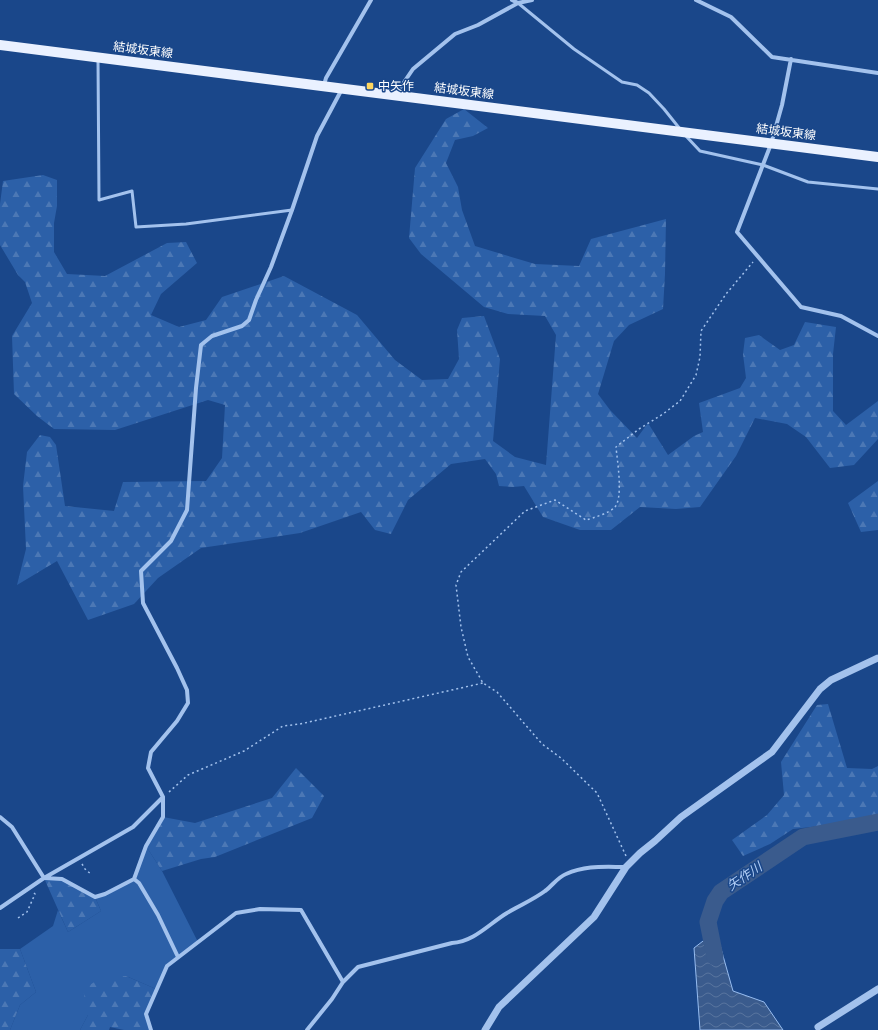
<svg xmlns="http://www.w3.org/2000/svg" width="878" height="1030" viewBox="0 0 878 1030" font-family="Manrope,'Noto Sans JP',sans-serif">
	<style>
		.grass { fill: #2c60a8 }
		.forest { fill: url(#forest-firs) }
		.water { fill: url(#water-waves); stroke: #96bcf0 }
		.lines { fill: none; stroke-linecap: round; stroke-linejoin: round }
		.river { stroke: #3a5b8d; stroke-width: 17 }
		.path { stroke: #a3c2ed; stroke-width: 1.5; stroke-dasharray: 2 3; stroke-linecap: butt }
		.service { stroke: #a3c2ed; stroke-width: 3 }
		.minor { stroke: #a3c2ed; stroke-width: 4 }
		.tertiary { stroke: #a3c2ed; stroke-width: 7 }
		.primary { stroke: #eaf1ff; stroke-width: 10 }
		.poi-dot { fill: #ffd760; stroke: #1a478a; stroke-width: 1.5 }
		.labels { text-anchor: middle; stroke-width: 3; stroke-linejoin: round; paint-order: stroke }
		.street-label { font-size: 12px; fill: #fff; stroke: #1a478a }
		.poi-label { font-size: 12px; fill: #fff; stroke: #1a478a; text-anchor: start }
		.water-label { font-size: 13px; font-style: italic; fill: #afccf5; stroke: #1a478a }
	</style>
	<defs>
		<pattern id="forest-firs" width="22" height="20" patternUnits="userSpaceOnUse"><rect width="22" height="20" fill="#2c60a8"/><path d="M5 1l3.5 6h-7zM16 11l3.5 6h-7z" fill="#4c78b5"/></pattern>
		<pattern id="water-waves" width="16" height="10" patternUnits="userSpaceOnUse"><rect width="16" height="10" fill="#3a5b8d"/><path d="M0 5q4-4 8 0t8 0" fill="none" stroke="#58749e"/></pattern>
	</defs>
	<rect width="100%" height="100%" fill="#1a478a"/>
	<path class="grass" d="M 146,846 L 162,871 L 198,942 L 167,966 L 156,989 L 126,976 L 88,1015 L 80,1030 L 10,1030 L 20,1005 L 36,992 L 20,949 L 53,926 L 58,910 L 68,932 L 101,911 L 95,897 L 134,879 Z"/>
	<path class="forest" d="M 464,109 L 488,128 L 473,136 L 455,140 L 446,163 L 458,187 L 462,210 L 475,246 L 535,264 L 579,266 L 591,239 L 666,219 L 665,274 L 663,309 L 629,325 L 614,341 L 598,394 L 610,410 L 637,438 L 648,423 L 668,455 L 694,436 L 703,432 L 699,403 L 740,388 L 746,378 L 743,354 L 745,338 L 759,335 L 780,350 L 794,345 L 805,322 L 836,327 L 833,354 L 833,411 L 846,425 L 878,401 L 878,439 L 854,465 L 830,468 L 806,437 L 787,424 L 755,418 L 736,456 L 700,507 L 676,509 L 640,507 L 611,530 L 580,530 L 543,517 L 524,486 L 513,487 L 499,486 L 496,474 L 485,459 L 451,464 L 408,500 L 391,534 L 375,530 L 361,512 L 300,533 L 201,548 L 158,578 L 134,604 L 88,620 L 57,561 L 17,585 L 26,549 L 23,486 L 27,452 L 40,435 L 50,437 L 56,445 L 65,506 L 114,511 L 123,482 L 206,481 L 222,458 L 225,405 L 208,400 L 115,430 L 54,429 L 37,416 L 14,394 L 12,336 L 32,303 L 25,282 L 18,275 L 0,245 L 0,204 L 3,181 L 43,175 L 57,180 L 57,206 L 54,223 L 54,252 L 67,274 L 105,276 L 167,243 L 186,242 L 197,263 L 161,294 L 151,315 L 179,327 L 206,320 L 222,297 L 284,276 L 357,315 L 395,360 L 422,380 L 448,379 L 459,359 L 457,330 L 462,318 L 484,316 L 500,359 L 493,441 L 515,457 L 546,465 L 556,335 L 545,316 L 508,314 L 484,307 L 421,254 L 409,238 L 415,168 L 446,119 Z
		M 878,481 L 878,530 L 861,532 L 848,503 Z
		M 828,704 L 847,768 L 872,769 L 878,766 L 878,818 L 872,820 L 793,829 L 770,844 L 743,856 L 732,840 L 767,815 L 784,795 L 781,762 L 817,705 Z
		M 296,768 L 324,796 L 312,818 L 215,857 L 201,859 L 162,871 L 146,846 L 163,817 L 195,823 L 272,798 Z
		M 44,878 L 62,879 L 95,897 L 101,911 L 68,932 Z
		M 0,949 L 20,949 L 36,992 L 20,1005 L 10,1030 L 0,1030 Z
		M 126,976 L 156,989 L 146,1014 L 151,1030 L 124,1030 L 110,1027 L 109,1030 L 80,1030 L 88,1015 L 83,989 L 101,978 Z"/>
	<path class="water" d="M 716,931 L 733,991 L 764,1002 L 783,1030 L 700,1030 L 694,948 Z"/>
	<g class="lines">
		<path class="river" d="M 715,957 L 708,922 L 715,901 L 721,892 L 803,837 L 878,822"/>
		<path class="path" d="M 169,792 L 188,775 L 244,751 L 283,726 L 300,724 L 483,683
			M 626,856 L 597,793 L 561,758 L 542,744 L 497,692 L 483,683 L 468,657 L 461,627 L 456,585 L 461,572 L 525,511 L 555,500 L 586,520 C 593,518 609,513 614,508 C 624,500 617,459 616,447 L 639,429 L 663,414 L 680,401 L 696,375 L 700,357 L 701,331 L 726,294 L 753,262
			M 82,864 L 85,869 L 92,875
			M 18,918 L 27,912 L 35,894 L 34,893"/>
		<path class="service" d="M 518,3 L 574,49 L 622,82 L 637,85 L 649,93 L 664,109 L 680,129
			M 98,59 L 99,200 L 132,191 L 136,227 L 186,224 L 292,210
			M 685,135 L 700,151 L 763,165 L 808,182 L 878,189"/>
		<path class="minor" d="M 512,0 L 518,3
			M 696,0 L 731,17 L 772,57 L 878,73
			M 791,59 L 782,105 L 771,144 L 737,232 L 801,307 L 841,316 L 878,336
			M 324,85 L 326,78 L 371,0
			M 396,94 L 413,69 L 455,34 L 478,25 L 518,3 L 532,0
			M 0,817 L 12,827 L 44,878
			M 45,878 L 62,879 L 95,897 L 105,894 L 134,879 L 139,883 L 158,915 L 178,957
			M 134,879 L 146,846 L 163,817 L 163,797 L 148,768 L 151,752 L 177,721 L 188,703 L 187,690 L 177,668 L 143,603 L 141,571 L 171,541 L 187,510 L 196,388 L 201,345 L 212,336 L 242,326 L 249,320 L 256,300 L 271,267 L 292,210 L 317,136 L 342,89
			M 0,908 L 44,878 L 133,827 L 163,797
			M 151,1030 L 146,1014 L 167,966 L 236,913 L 260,909 L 301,910 L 343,982
			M 307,1030 L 332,999 L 343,982 L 358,967 L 452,943 C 474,942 490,923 507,913 C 520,905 533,900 545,891 C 552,886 558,877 566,874 C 586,865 604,867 626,867"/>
		<path class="tertiary" d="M 818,1027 L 878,989
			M 485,1030 L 499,1007 L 594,917 L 626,867 L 640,853 L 655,841 L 681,817 L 772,752 L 820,689 L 831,680 L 878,658"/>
		<path class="primary" d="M 0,45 L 878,157"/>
	</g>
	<rect class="poi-dot" x="366" y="82" width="8" height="8" rx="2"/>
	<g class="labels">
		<g class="street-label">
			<text transform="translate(143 50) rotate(7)" y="4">結城坂東線</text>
			<text transform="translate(464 91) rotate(7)" y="4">結城坂東線</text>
			<text transform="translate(786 132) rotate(7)" y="4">結城坂東線</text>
		</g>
		<g class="poi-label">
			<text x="378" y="90">中矢作</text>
		</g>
		<g class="water-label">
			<text transform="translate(744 876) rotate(-34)" y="5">矢作川</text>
		</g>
	</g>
</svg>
